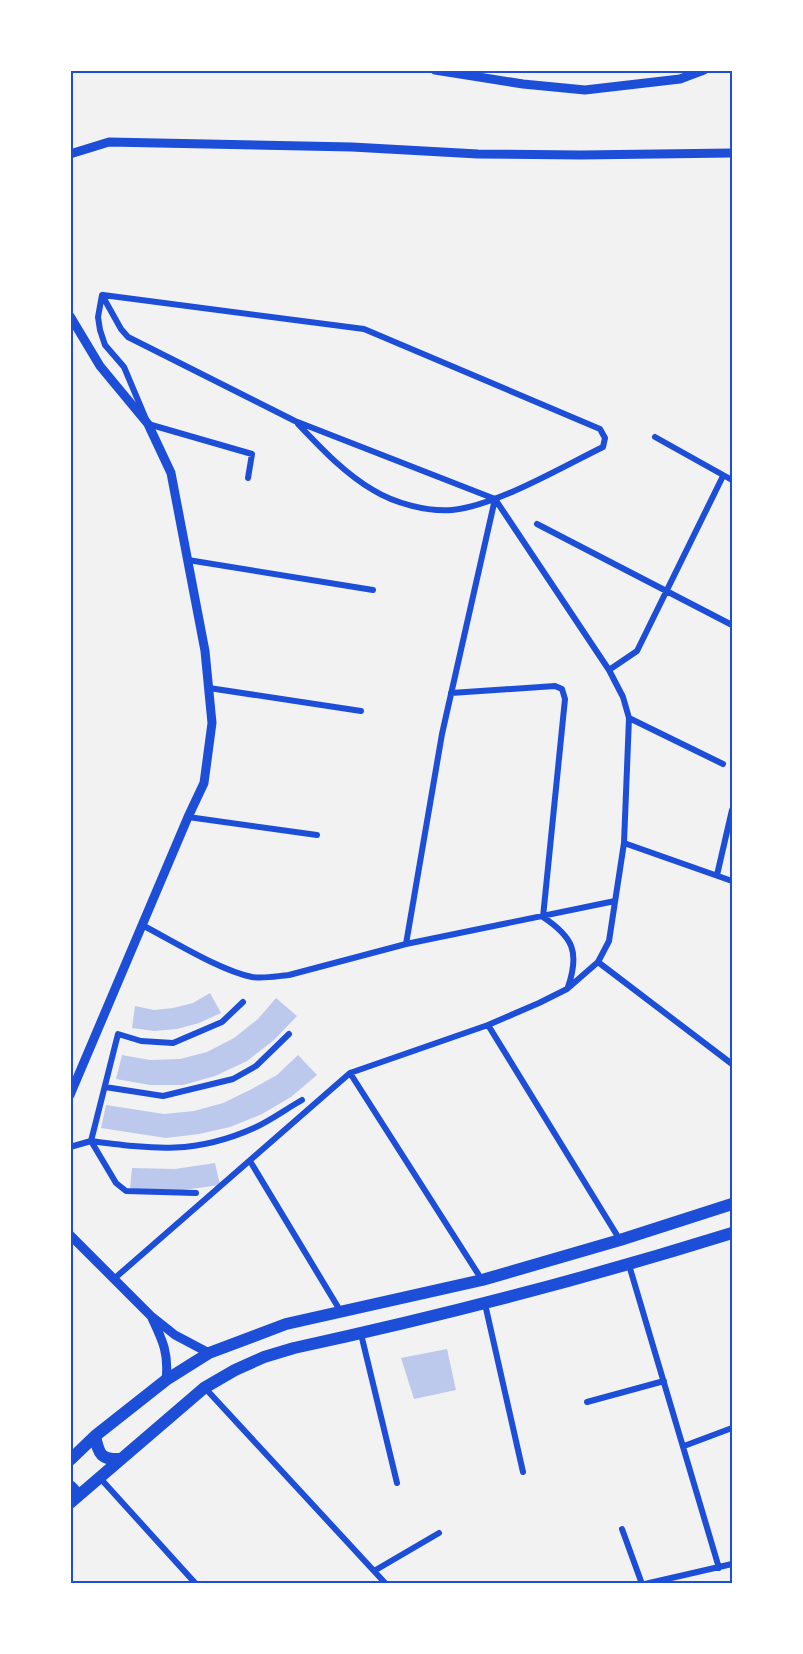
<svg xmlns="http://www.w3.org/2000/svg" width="803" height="1654" viewBox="0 0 803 1654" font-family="'Fira Sans',sans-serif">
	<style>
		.building { fill: #bdc9ec }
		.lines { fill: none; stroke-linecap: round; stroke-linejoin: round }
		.minor { stroke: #1d4ed8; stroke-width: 6 }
		.tertiary { stroke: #1d4ed8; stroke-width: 9 }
		.primary { stroke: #1d4ed8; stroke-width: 12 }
		.neatline { fill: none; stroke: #1d4ed8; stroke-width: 2 }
	</style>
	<rect width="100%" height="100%" fill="#f2f2f2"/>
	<path class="building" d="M 210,993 L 221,1013 L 199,1023 L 177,1029 L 154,1031 L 132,1028 L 135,1006 L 154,1010 L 173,1008 L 193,1003 Z
		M 276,998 L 297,1016 L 274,1040 L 247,1061 L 215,1076 L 183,1085 L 150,1085 L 116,1079 L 122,1055 L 150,1060 L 180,1059 L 207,1052 L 234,1038 L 258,1019 Z
		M 298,1055 L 317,1075 L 291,1097 L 262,1114 L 230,1127 L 199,1134 L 166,1138 L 101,1128 L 106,1105 L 164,1114 L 194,1111 L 223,1103 L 250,1090 L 277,1075 Z
		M 215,1163 L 220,1185 L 176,1191 L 130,1188 L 132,1168 L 175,1169 Z
		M 447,1349 L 456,1390 L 414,1399 L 401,1358 Z"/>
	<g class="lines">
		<path class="minor" d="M 103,295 L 364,329 L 600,429 L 605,438 L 603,447 C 562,467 496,506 452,510 C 427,512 394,503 373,490 C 344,473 321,448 298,424
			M 655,437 L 732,480
			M 537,524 L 732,625
			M 188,560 L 373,590
			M 609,670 L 637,651 L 723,476
			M 209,688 L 361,711
			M 451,693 L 555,686 L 562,689 L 565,699 L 543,917 C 573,937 580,952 568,987
			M 629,718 L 723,764
			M 188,817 L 317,835
			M 624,843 L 732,881
			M 717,875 L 732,810
			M 142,925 C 173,941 219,970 252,977 C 264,979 277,976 289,975 L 406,944 L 615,901
			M 406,944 L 442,734 L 495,499
			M 598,962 L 732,1064
			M 243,1002 L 222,1022 L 173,1043 L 141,1041 L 118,1034 L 91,1141 C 153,1149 194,1155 254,1128 C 270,1121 286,1109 302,1100
			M 488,1025 L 620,1240
			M 350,1073 L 482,1280
			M 105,1087 L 163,1096 L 233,1079 L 256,1066 L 289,1034
			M 70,1147 L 91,1141 L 116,1183 L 126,1191 L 196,1193
			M 250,1161 L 341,1312
			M 629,1265 L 719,1568
			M 115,1278 L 350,1073 L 488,1025 L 539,1003 L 567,989 L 598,962 L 609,941 L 624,843 L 629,718 L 623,697 L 609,670 L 495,499 L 295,421 L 128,337 L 121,329 L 102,295 L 98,317 L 100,330 L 105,345 L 124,367 L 148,424 L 252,454 L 248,478
			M 485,1304 L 523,1472
			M 361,1334 L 397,1483
			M 205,1388 L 386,1584
			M 587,1402 L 664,1381
			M 684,1446 L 732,1428
			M 100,1478 L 196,1584
			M 622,1529 L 642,1584
			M 374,1571 L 439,1533
			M 645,1584 L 732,1564"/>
		<path class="tertiary" d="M 435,70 L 523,84 L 585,90 L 680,79 L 704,70
			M 70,154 L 109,142 L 352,147 L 478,154 L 581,155 L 732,153
			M 70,316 L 100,366 L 148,424 L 171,473 L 205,651 L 212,723 L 204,783 L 188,817 L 70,1095
			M 70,1235 L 151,1316 L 175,1335 L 209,1353
			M 152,1318 C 163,1341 169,1354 166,1380"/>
		<path class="primary" d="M 95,1436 C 99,1455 101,1460 121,1459
			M 70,1460 L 95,1436 L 166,1380 L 209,1353 L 286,1324 L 482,1280 L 620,1240 L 732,1204
			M 70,1486 L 74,1490 L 70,1500
			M 70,1503 L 204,1388 L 235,1370 L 264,1357 L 294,1348 C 442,1316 588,1278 732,1233"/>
	</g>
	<rect width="803" height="1654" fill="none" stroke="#ffffff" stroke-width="144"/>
	<rect x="72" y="72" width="659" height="1510" class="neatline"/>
</svg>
